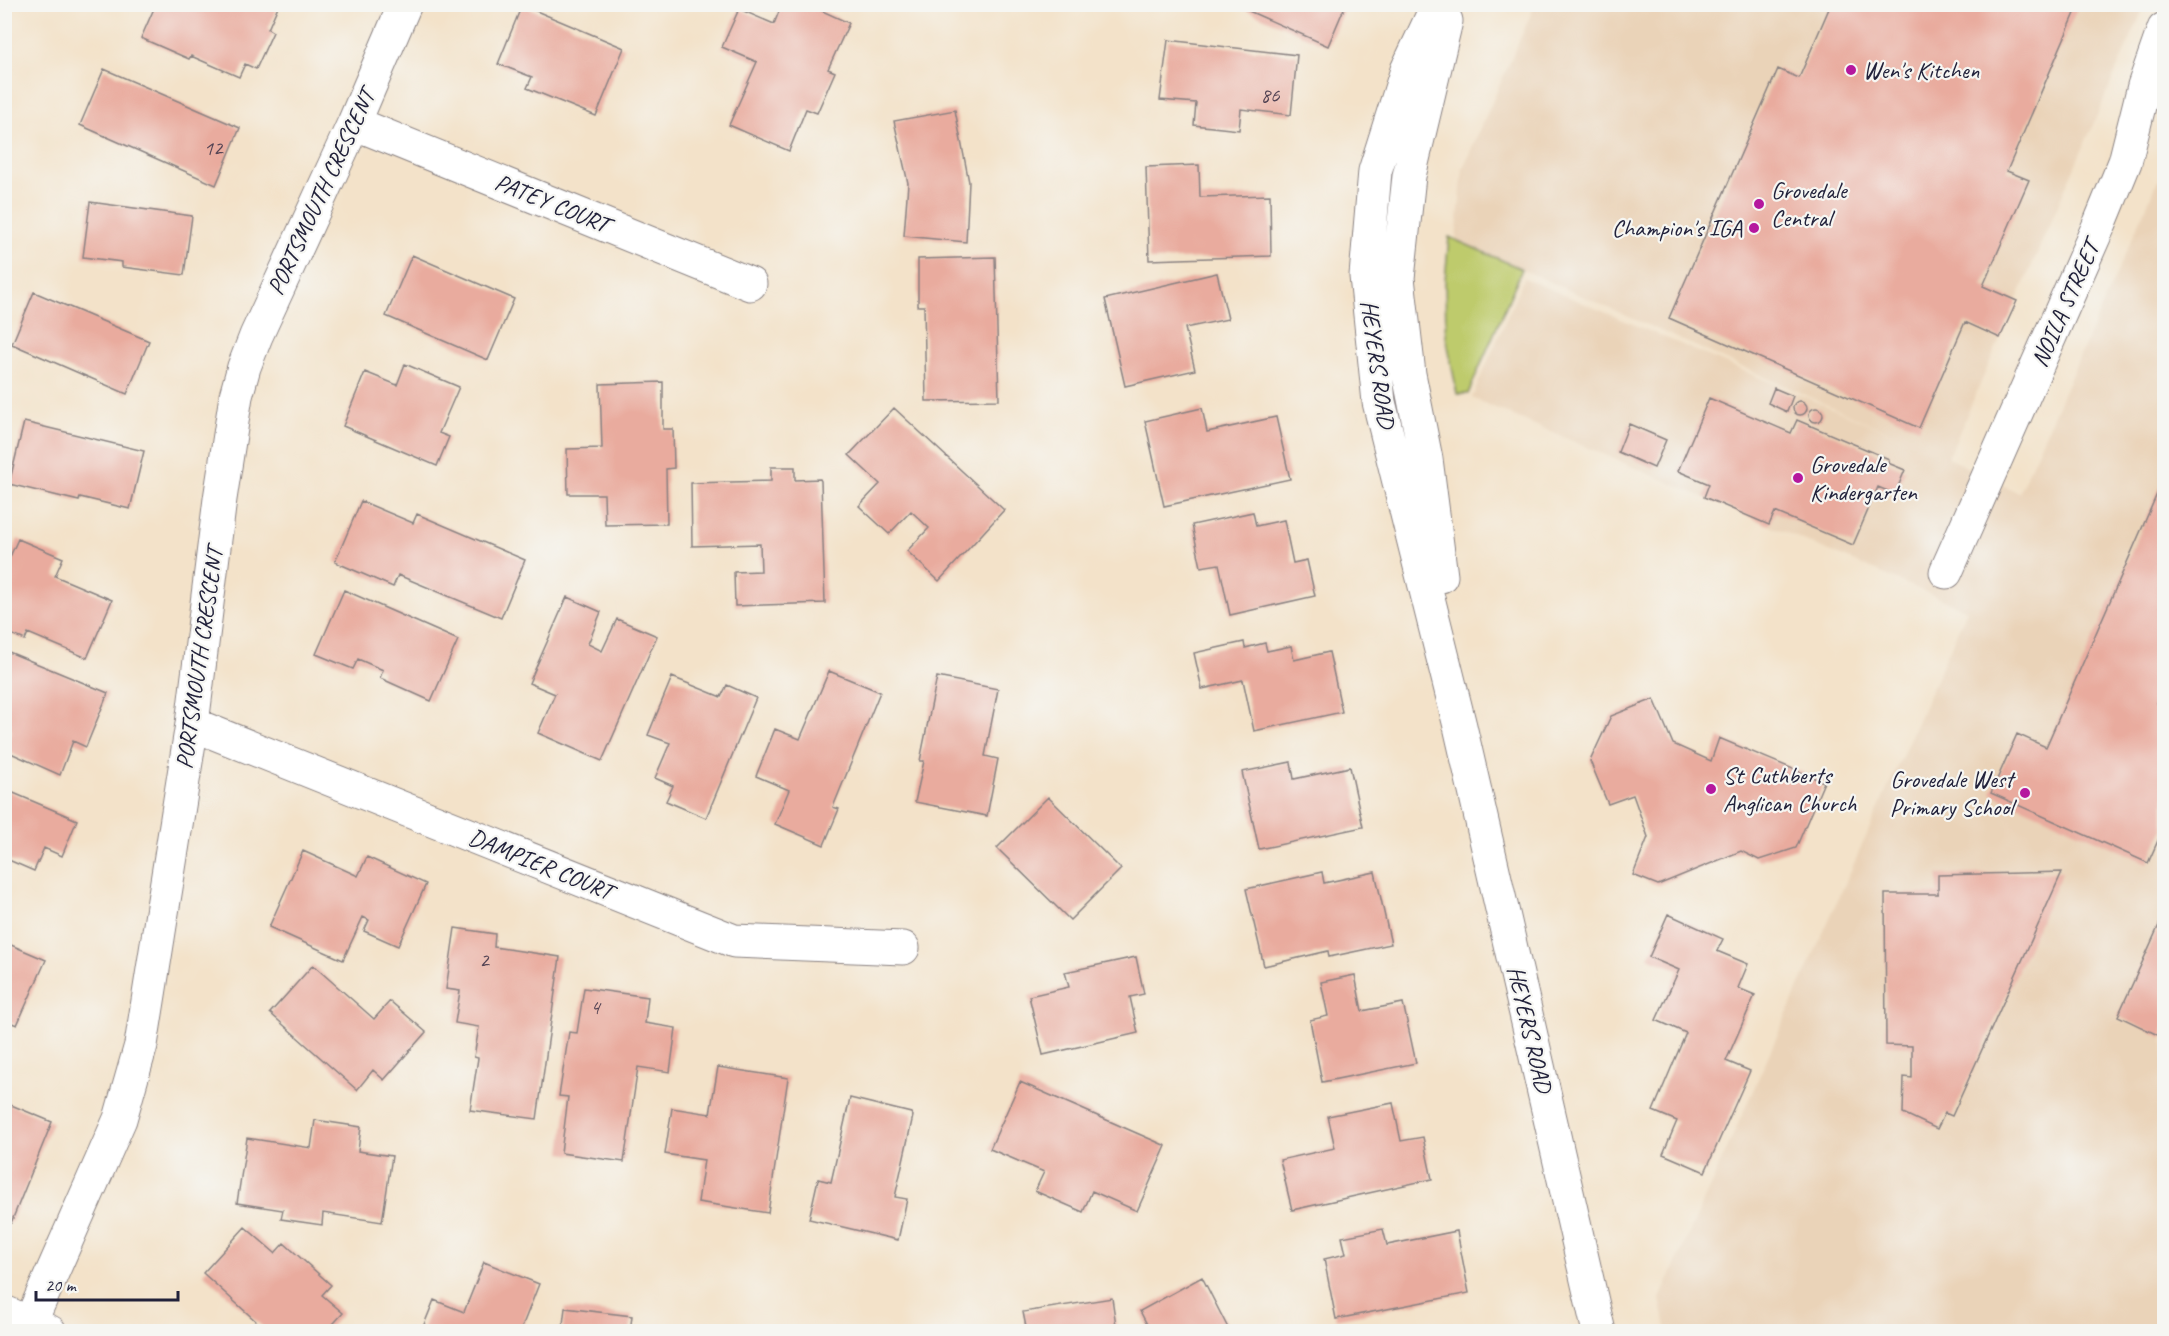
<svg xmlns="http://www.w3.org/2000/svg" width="2169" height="1336" viewBox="0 0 2169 1336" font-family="Caveat,sans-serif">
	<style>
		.built { fill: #ead3b8 }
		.green { fill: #becb6c; stroke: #707654; stroke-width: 1.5 }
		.building { fill: #e9ab9e }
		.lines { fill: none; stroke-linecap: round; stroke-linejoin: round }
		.minor-casing { stroke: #8a8282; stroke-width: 35 }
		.tertiary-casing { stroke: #8a8282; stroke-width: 35 }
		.minor { stroke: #fff; stroke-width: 33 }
		.tertiary { stroke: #fff; stroke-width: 33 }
		.poi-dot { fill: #b5179e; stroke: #f6f6f2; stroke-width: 2 }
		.labels { text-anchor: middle; stroke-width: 4.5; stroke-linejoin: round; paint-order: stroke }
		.number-label { font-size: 21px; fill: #544454 }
		.poi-label { font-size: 24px; fill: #22223b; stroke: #f6f6f2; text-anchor: start }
		.street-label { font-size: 24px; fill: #22223b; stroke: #f6f6f2 }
	</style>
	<rect width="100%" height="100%" fill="#f6f6f2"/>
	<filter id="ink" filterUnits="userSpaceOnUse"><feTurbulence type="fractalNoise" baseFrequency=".0167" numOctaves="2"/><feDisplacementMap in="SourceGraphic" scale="12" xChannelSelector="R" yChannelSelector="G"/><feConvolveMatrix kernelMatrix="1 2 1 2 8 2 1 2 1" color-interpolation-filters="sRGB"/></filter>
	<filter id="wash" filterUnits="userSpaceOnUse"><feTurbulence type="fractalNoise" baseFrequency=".008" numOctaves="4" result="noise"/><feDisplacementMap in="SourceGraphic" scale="24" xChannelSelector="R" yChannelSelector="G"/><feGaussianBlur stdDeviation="1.35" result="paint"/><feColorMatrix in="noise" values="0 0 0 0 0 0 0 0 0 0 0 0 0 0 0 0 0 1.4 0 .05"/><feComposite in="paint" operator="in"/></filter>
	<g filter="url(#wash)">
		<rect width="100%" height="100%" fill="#f3e2c9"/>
		<path class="built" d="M 1535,5 L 2145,5 L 1948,458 L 2019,493 L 2164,167 L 2164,1331 L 1667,1331 L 1660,1299 L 1967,610 L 1472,398 L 1524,278 L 1902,438 L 1456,240 L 1463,168 Z"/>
		<path class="green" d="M 1449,237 L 1522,269 L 1468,394 L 1457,394 L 1446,335 L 1445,280 Z"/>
		<g id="blocks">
			<path class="building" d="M 156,4 L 183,4 L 193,9 L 195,4 L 279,4 L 268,29 L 273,32 L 256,69 L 245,64 L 239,77 L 191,56 L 189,59 L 141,38 Z
				M 782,4 L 807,4 L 849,23 L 828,69 L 835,72 L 817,113 L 806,109 L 789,151 L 729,125 L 757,62 L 722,47 L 739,9 L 774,24 Z
				M 1233,4 L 1342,4 L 1345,6 L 1328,46 Z
				M 1831,4 L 2079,4 L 2007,171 L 2029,180 L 1983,286 L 2017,301 L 2000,338 L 1965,322 L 1919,428 L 1669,318 L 1778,69 L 1799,78 Z
				M 522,5 L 624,48 L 596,116 L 527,88 L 532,77 L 498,64 Z
				M 1168,40 L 1297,55 L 1291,115 L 1241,109 L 1239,130 L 1194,125 L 1196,103 L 1160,100 Z
				M 104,69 L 240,128 L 216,185 L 80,125 Z
				M 955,110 L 969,182 L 966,242 L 904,236 L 908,183 L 894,121 Z
				M 1199,165 L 1200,197 L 1270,195 L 1271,256 L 1149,260 L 1146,167 Z
				M 90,202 L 192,216 L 184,275 L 122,267 L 122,262 L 83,257 Z
				M 412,255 L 514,299 L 488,360 L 386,316 Z
				M 995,257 L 999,400 L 926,401 L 924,306 L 918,306 L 918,259 Z
				M 1217,273 L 1228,319 L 1185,328 L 1195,370 L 1125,386 L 1105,299 Z
				M 34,292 L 149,341 L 127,394 L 12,344 Z
				M 405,364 L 459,387 L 439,433 L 449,437 L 437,466 L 343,426 L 365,372 L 397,385 Z
				M 663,382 L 663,429 L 673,429 L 674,468 L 666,469 L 667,524 L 605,525 L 604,494 L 568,494 L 567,449 L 602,448 L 600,384 Z
				M 1774,388 L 1793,396 L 1787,412 L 1768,403 Z
				M 1709,398 L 1791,433 L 1797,420 L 1889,459 L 1888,463 L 1905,470 L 1895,494 L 1878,487 L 1853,545 L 1775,512 L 1769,525 L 1704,497 L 1709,484 L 1678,471 Z
				M1793 408a7 7 0 1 1 14 0a7 7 0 1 1-14 0Z
				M 894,408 L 1004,510 L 939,581 L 907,551 L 929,528 L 911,511 L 889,534 L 859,506 L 880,484 L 849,455 Z
				M 1202,408 L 1207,432 L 1276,417 L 1290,479 L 1164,506 L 1145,421 Z
				M1809 415a7 7 0 1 1 14 0a7 7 0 1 1-14 0Z
				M 24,422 L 144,451 L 130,509 L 80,497 L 79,501 L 9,484 Z
				M 1629,424 L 1666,440 L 1654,468 L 1618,452 Z
				M 771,467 L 795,467 L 795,480 L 820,479 L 821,481 L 825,603 L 735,606 L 734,572 L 761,571 L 760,544 L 692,546 L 691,483 L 771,481 Z
				M 2164,478 L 2164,686 L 2157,703 L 2164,707 L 2164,827 L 2148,863 L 1991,793 L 2017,734 L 2046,747 Z
				M 361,501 L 413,523 L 417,514 L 525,560 L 501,618 L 398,575 L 393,587 L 335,562 Z
				M 1253,512 L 1256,526 L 1284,520 L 1293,563 L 1307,560 L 1315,596 L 1230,615 L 1219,564 L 1201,567 L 1192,525 Z
				M 18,539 L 63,558 L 55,576 L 112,600 L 87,658 L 28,633 L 25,640 L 4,631 L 4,570 Z
				M 344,590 L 458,640 L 431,701 L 380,678 L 383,670 L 358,659 L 353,669 L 316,654 Z
				M 567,597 L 601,612 L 588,644 L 602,651 L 617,619 L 657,636 L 602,761 L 538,733 L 555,694 L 529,683 Z
				M 1244,642 L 1245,648 L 1265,643 L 1267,651 L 1291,646 L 1294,660 L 1329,652 L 1342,712 L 1254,731 L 1243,680 L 1202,689 L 1194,653 Z
				M 4,650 L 108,693 L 86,747 L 73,741 L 60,775 L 4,750 L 11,730 L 4,728 L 4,710 L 7,703 L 4,702 Z
				M 829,671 L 880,692 L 833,807 L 839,809 L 824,845 L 775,824 L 789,790 L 756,776 L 775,729 L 800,739 Z
				M 672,677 L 721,697 L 727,685 L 756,698 L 706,818 L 666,801 L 673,786 L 655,778 L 670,743 L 648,735 Z
				M 937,677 L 998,689 L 985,756 L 998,759 L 987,816 L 915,802 L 924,761 L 920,761 Z
				M 1654,699 L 1673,744 L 1711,761 L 1719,738 L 1824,782 L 1796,848 L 1759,860 L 1741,851 L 1658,885 L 1633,875 L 1648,837 L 1633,795 L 1608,804 L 1590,761 L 1611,716 Z
				M 1291,762 L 1294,779 L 1350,767 L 1363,827 L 1259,849 L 1242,772 Z
				M 4,789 L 77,820 L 62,856 L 44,848 L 34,871 L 4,858 Z
				M 1048,797 L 1121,869 L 1070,920 L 997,848 Z
				M 303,851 L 358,876 L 367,857 L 426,884 L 398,946 L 364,931 L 369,920 L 363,917 L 343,960 L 269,927 Z
				M 1322,872 L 1324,883 L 1375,872 L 1391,944 L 1329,957 L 1328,951 L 1264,966 L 1246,889 Z
				M 2062,872 L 1952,1116 L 1945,1113 L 1937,1129 L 1903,1113 L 1904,1077 L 1912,1078 L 1912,1046 L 1886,1045 L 1885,894 L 1938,894 L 1938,875 Z
				M 1668,914 L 1723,939 L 1717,951 L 1748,964 L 1738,988 L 1755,995 L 1726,1061 L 1750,1071 L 1705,1172 L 1663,1154 L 1677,1121 L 1653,1111 L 1686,1033 L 1656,1020 L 1679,970 L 1649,957 Z
				M 2164,914 L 2164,1038 L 2118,1016 Z
				M 455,928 L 495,934 L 494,947 L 560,957 L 537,1119 L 470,1110 L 478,1058 L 474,1057 L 479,1027 L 455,1023 L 460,991 L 446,989 Z
				M 4,942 L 46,960 L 17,1025 L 4,1020 Z
				M 1136,957 L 1144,994 L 1130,997 L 1138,1033 L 1043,1055 L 1029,996 L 1069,987 L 1065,972 Z
				M 313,965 L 374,1019 L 390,1001 L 426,1032 L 384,1080 L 373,1070 L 357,1090 L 270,1013 Z
				M 1355,975 L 1362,1011 L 1403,1003 L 1416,1063 L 1322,1082 L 1310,1020 L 1328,1016 L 1321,982 Z
				M 584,988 L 648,997 L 645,1023 L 676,1028 L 670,1072 L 638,1067 L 624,1162 L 561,1153 L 568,1097 L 559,1096 L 569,1032 L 577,1033 Z
				M 718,1067 L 788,1078 L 768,1213 L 698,1202 L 704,1160 L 665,1154 L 672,1108 L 710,1114 Z
				M 1020,1082 L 1166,1146 L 1137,1211 L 1092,1191 L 1083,1212 L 1035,1191 L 1044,1172 L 990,1149 Z
				M 850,1098 L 911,1113 L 913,1116 L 895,1197 L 907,1199 L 898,1240 L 809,1219 L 818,1179 L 831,1182 Z
				M 4,1102 L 52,1122 L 11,1223 L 4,1220 Z
				M 1393,1103 L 1401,1141 L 1423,1137 L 1432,1179 L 1292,1210 L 1280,1160 L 1335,1148 L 1328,1116 Z
				M 315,1120 L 361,1127 L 358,1151 L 392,1156 L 382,1222 L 323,1213 L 322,1225 L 281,1219 L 283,1210 L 237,1203 L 247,1138 L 311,1148 Z
				M 245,1227 L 275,1253 L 284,1243 L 331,1285 L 322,1295 L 343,1313 L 326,1332 L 268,1332 L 203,1273 Z
				M 1383,1229 L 1387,1245 L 1457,1231 L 1469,1293 L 1336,1319 L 1324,1259 L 1346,1254 L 1342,1237 Z
				M 484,1262 L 539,1284 L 520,1332 L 421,1332 L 434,1300 L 464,1312 Z
				M 1202,1277 L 1230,1332 L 1151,1332 L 1140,1311 Z
				M 1112,1298 L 1117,1332 L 1027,1332 L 1023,1312 Z
				M 565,1308 L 632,1316 L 630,1332 L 562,1332 Z"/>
		</g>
	</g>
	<g filter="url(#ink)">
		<use href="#blocks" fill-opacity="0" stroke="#8a8282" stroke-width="1.5"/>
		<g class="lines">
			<defs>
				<path id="minor" d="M 354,123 L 750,284
					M 1946,572 L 2100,223 L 2125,162 L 2144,86 L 2164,29
					M 192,724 L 734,941 L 903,948
					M 4,1312 L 50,1332
					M 30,1323 L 120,1119 L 141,1045 L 192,724 L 220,499 L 236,396 L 244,367 L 256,336 L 354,123 L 405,4"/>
				<path id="tertiary" d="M 1438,4 L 1407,70 L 1375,171 L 1366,276 L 1379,402 L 1460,726 L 1599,1332
					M 1441,576 L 1426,459 L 1409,374 L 1398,278 L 1409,176 L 1446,21"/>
			</defs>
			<use href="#minor" class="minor-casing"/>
			<use href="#tertiary" class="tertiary-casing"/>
			<use href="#minor" class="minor"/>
			<use href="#tertiary" class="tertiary"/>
		</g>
	</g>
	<g class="poi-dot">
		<circle cx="1851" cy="70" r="6"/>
		<circle cx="1759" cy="204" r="6"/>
		<circle cx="1754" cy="228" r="6"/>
		<circle cx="1798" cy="478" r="6"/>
		<circle cx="1711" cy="789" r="6"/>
		<circle cx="2025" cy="793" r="6"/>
	</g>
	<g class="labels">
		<g class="number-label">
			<text x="1270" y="102">86</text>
			<text x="213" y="155">12</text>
			<text x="484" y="967">2</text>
			<text x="595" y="1014">4</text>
		</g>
		<g class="poi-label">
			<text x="1863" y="78">Wen's Kitchen</text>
			<text x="1771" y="198">Grovedale<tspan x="1771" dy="28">Central</tspan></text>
			<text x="1742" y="236" text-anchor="end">Champion's IGA</text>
			<text x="1810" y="472">Grovedale<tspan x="1810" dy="28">Kindergarten</tspan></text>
			<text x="1723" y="783">St Cuthberts<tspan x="1723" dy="28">Anglican Church</tspan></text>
			<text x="2013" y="787" text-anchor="end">Grovedale West<tspan x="2013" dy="28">Primary School</tspan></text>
		</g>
		<g class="street-label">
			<text transform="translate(321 192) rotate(-65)" y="8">PORTSMOUTH CRESCENT</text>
			<text transform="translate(552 203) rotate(22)" y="8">PATEY COURT</text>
			<text transform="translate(2065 304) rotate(-66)" y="8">NOILA STREET</text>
			<text transform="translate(1378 364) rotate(82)" y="8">HEYERS ROAD</text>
			<text transform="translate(199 658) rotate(-82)" y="8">PORTSMOUTH CRESCENT</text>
			<text transform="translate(541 864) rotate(22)" y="8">DAMPIER COURT</text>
			<text transform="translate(1530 1029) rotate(77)" y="8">HEYERS ROAD</text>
		</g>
	</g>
	<rect width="2169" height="1336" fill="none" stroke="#f6f6f2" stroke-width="24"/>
	<path d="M36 1291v9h142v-9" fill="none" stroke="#22223b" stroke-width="3"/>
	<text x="45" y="1291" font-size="18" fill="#22223b" stroke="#f6f6f2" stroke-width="4.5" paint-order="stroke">20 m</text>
</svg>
